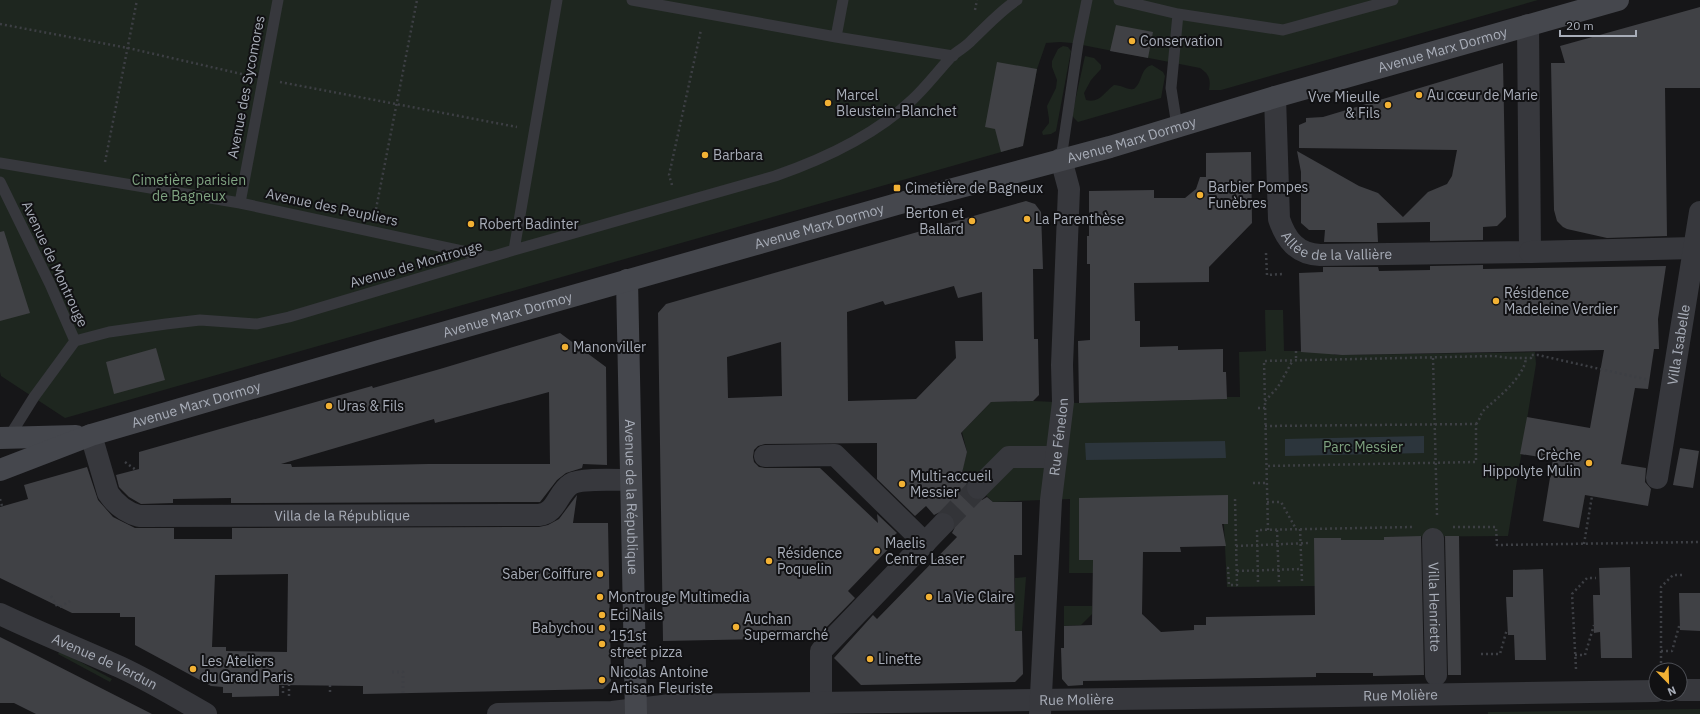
<svg xmlns="http://www.w3.org/2000/svg" width="1700" height="714" viewBox="0 0 1700 714" font-family="'IBM Plex Sans',sans-serif">
	<style>
		.green { fill: #1e261f }
		.water { fill: #2c353c }
		.building { fill: #404145; fill-rule: evenodd }
		.lines { fill: none; stroke-linecap: round; stroke-linejoin: round }
		.street-tunnel { stroke: #333438; stroke-width: 22; stroke-dasharray: 22 11; stroke-linecap: butt }
		.path { stroke: #3d3f44; stroke-width: 2.5; stroke-dasharray: 2 3; stroke-linecap: butt }
		.lane { stroke: #37383d; stroke-width: 11 }
		.street { stroke: #37383d; stroke-width: 22 }
		.secondary { stroke: #45474d; stroke-width: 22 }
		.poi-dot { fill: #f2b134; stroke: #111113; stroke-width: 1.5 }
		.labels { text-anchor: middle; stroke-width: 4; stroke-linejoin: round; paint-order: stroke }
		.poi-label { font-size: 14px; fill: #a8adb8; stroke: #111113; text-anchor: start }
		.street-label { font-size: 14px; fill: #a8adb8; stroke: #111113 }
		.park-label { font-size: 14px; fill: #7fa381; stroke: #111113 }
	</style>
	<rect width="100%" height="100%" fill="#161618"/>
	<path class="green" d="M 0,0 L 1538,0 L 1221,90 L 1209,90 C 1211,79 1209,74 1200,68 L 1072,43 L 1060,42 L 1046,43 L 1037,69 L 1024,142 L 1019,147 L 65,418 L 1,376 L 0,372 Z
		M 1063,46 L 1068,47 L 1071,51 L 1056,131 L 1051,134 L 1043,135 L 1042,132 L 1049,123 L 1049,119 L 1047,106 L 1056,88 L 1057,80 L 1052,67 L 1052,61 L 1058,49 Z
		M 1085,56 L 1094,58 L 1101,65 L 1101,69 L 1091,80 L 1084,93 L 1086,100 C 1100,104 1105,91 1114,85 C 1122,85 1126,90 1134,89 C 1143,82 1140,68 1152,65 L 1163,72 L 1165,76 L 1161,98 L 1078,122 L 1074,118 L 1072,115 Z
		M 1265,310 L 1283,310 L 1284,351 L 1301,351 L 1301,352 L 1333,352 L 1334,355 L 1535,352 L 1536,364 L 1508,536 L 1384,537 L 1384,540 L 1341,540 L 1341,538 L 1315,538 L 1315,586 L 1227,587 L 1223,506 L 1079,498 L 1079,560 L 1093,560 L 1093,573 L 1069,573 L 1070,499 L 993,502 L 963,473 L 963,467 L 967,452 L 962,432 L 991,402 L 1033,401 L 1079,403 L 1226,399 L 1226,397 L 1240,397 L 1239,352 L 1266,351 Z
		M 1026,577 L 1022,631 L 1015,631 L 1015,578 Z
		M 1064,606 L 1092,606 L 1092,614 L 1081,625 L 1064,626 Z
		M 60,651 L 112,679 L 110,682 L 58,654 Z
		M 1700,709 L 1700,714 L 1488,714 L 1488,712 Z"/>
	<path class="water" d="M 1424,436 L 1424,453 L 1285,456 L 1285,439 Z
		M 1225,441 L 1226,458 L 1086,460 L 1085,443 Z"/>
	<path class="building" d="M 1700,7 L 1700,88 L 1665,88 L 1667,236 L 1607,238 L 1567,229 L 1563,227 L 1557,221 L 1554,210 L 1551,63 L 1565,63 L 1560,46 Z
		M 1116,25 L 1153,32 L 1148,58 L 1110,51 Z
		M 997,62 L 1037,69 L 1023,146 L 1001,152 L 995,129 L 985,127 Z
		M 1503,63 L 1506,217 L 1497,226 L 1483,227 L 1483,240 L 1430,241 L 1430,222 L 1377,223 L 1378,242 L 1324,242 L 1325,230 L 1309,230 L 1301,223 L 1301,172 L 1297,151 L 1359,186 L 1378,193 L 1403,217 L 1428,192 L 1447,184 L 1452,176 L 1457,150 L 1299,148 L 1299,125 L 1306,122 L 1306,118 L 1323,117 Z
		M 1251,152 L 1252,223 L 1209,267 L 1209,282 L 1134,283 L 1135,321 L 1140,321 L 1140,347 L 1178,346 L 1178,350 L 1223,349 L 1223,372 L 1226,372 L 1227,399 L 1079,403 L 1078,341 L 1090,340 L 1090,264 L 1087,264 L 1087,236 L 1089,236 L 1089,191 L 1154,190 L 1154,198 L 1185,198 L 1196,189 L 1200,177 L 1206,177 L 1206,153 Z
		M 1026,201 L 1035,204 L 1041,212 L 1043,269 L 1033,269 L 1034,339 L 1038,339 L 1039,395 L 1033,401 L 991,402 L 961,433 L 967,452 L 962,473 L 969,479 L 966,485 L 966,491 L 969,497 L 975,500 L 982,500 L 987,497 L 993,502 L 1022,502 L 1022,555 L 1014,555 L 1015,631 L 1022,631 L 1023,674 L 1015,682 L 861,685 L 834,658 L 873,615 L 877,619 L 957,537 L 952,533 L 955,527 L 955,521 L 951,515 L 946,512 L 940,512 L 934,515 L 926,506 L 915,516 L 877,479 L 877,443 L 765,444 L 758,446 L 754,450 L 753,457 L 754,462 L 759,467 L 765,468 L 820,468 L 878,523 L 877,514 L 897,533 L 892,537 L 896,541 L 848,591 L 855,598 L 816,638 L 663,641 L 658,313 L 666,304 ZM 954,286 L 958,298 L 982,292 L 983,341 L 955,341 L 956,358 L 916,399 L 848,401 L 847,312 L 883,301 L 885,305 ZM 781,342 L 782,396 L 728,398 L 727,357 Z
		M 4,231 L 30,313 L 0,321 L 0,232 Z
		M 1483,265 L 1483,269 L 1666,266 L 1658,319 L 1659,349 L 1654,349 L 1648,389 L 1635,388 L 1621,464 L 1646,468 L 1645,482 L 1651,489 L 1648,506 L 1585,495 L 1579,528 L 1543,521 L 1553,459 L 1520,454 L 1527,417 L 1590,428 L 1604,350 L 1342,355 L 1301,352 L 1299,273 L 1323,272 L 1323,267 L 1378,267 L 1379,271 L 1430,270 L 1430,266 Z
		M 560,333 L 606,367 L 607,465 L 583,464 L 582,468 L 566,473 L 557,480 L 540,502 L 231,503 L 231,498 L 173,499 L 173,503 L 141,504 L 129,497 L 119,487 L 116,475 L 139,469 L 139,452 L 372,386 L 373,388 L 440,369 ZM 549,392 L 550,464 L 428,464 L 292,467 L 291,464 L 281,464 L 434,419 L 435,423 Z
		M 156,348 L 165,380 L 114,394 L 106,362 Z
		M 1680,448 L 1699,451 L 1693,488 L 1673,485 Z
		M 87,467 L 98,500 L 113,517 L 135,528 L 174,528 L 174,539 L 232,539 L 232,528 L 539,527 L 548,525 L 559,519 L 577,495 L 573,523 L 608,523 L 611,681 L 603,689 L 363,694 L 363,686 L 279,685 L 279,696 L 232,697 L 232,693 L 223,693 L 223,687 L 211,686 L 135,645 L 135,617 L 120,617 L 120,613 L 72,613 L 0,578 L 0,507 L 28,499 L 24,485 ZM 288,574 L 287,652 L 226,651 L 226,647 L 212,647 L 215,575 Z
		M 1228,495 L 1228,524 L 1222,524 L 1226,546 L 1180,547 L 1181,552 L 1143,552 L 1142,614 L 1161,632 L 1194,630 L 1194,625 L 1206,625 L 1206,617 L 1315,615 L 1314,538 L 1341,538 L 1341,540 L 1384,540 L 1384,537 L 1421,536 L 1424,675 L 1373,676 L 1373,673 L 1316,673 L 1316,677 L 1083,681 L 1083,685 L 1068,686 L 1062,679 L 1061,648 L 1064,648 L 1064,626 L 1092,625 L 1093,560 L 1079,560 L 1079,498 Z
		M 1445,536 L 1459,536 L 1461,675 L 1448,675 Z
		M 1630,567 L 1632,658 L 1601,658 L 1600,632 L 1594,633 L 1593,595 L 1600,595 L 1599,568 Z
		M 1543,569 L 1546,660 L 1515,660 L 1514,635 L 1508,635 L 1506,597 L 1513,597 L 1513,570 Z
		M 1679,593 L 1700,593 L 1700,631 L 1680,630 Z
		M 0,637 L 36,655 L 152,714 L 36,714 L 14,703 L 0,703 Z"/>
	<g class="lines">
		<path class="street-tunnel" d="M 943,524 L 978,488"/>
		<path class="path" d="M 975,10 L 977,0
			M 0,24 L 128,48 L 246,75
			M 280,82 L 517,127
			M 105,162 L 137,0
			M 672,185 L 669,175 L 701,30
			M 375,214 L 417,0
			M 1266,253 L 1267,275 L 1282,274
			M 1296,351 L 1296,360
			M 1433,358 L 1437,515
			M 1265,401 L 1278,387 L 1293,360
			M 1258,408 L 1265,408
			M 1476,424 C 1480,420 1480,415 1483,411 C 1497,398 1524,378 1526,358
			M 1265,426 L 1476,424 L 1476,462 L 1266,466
			M 125,462 L 136,470
			M 1253,483 L 1267,483
			M 0,499 L 2,506
			M 1267,502 L 1281,502 L 1296,529
			M 1453,527 L 1496,527 L 1497,545 L 1700,542
			M 1300,529 L 1302,581
			M 1268,530 L 1264,361 L 1494,356 L 1509,358 L 1531,358 L 1531,355 L 1538,355 L 1649,380
			M 1277,530 L 1279,582
			M 1584,544 L 1592,496
			M 1236,546 L 1309,543
			M 1227,568 L 1228,568 L 1229,585 L 1237,585 L 1235,498
			M 1237,571 L 1301,569
			M 1258,582 L 1257,530 L 1412,527
			M 51,596 L 57,606
			M 60,607 L 70,601
			M 1661,651 L 1672,651 L 1680,623
			M 1481,654 L 1500,654 L 1507,629
			M 1575,655 L 1585,655 L 1594,625
			M 1661,668 L 1661,587 L 1673,575 L 1683,575
			M 1576,669 L 1572,594 L 1587,578 L 1596,578
			M 392,672 L 403,672 L 403,693
			M 279,680 L 283,680 L 283,696
			M 330,685 L 330,695
			M 289,696 L 289,685"/>
		<path class="lane" d="M 632,0 L 836,37 L 953,56
			M 1119,0 L 1178,14 L 1283,30 L 1393,0
			M 836,37 L 843,0
			M 1177,126 L 1171,88 L 1178,14
			M 1061,159 L 1078,44 L 1087,0
			M 0,163 L 240,203 L 490,257
			M 0,182 L 50,284 L 75,341 L 109,332 L 166,324 L 200,320 L 257,324 L 289,317 L 514,250 L 775,176 C 824,159 874,136 912,100 C 926,87 938,71 951,57 C 957,51 966,47 972,40 C 987,26 1000,11 1017,0
			M 240,203 L 278,0
			M 514,250 L 557,0
			M 9,437 L 34,397 L 75,341"/>
		<g class="street">
			<path id="s1" d="M 1275,97 L 1279,219 C 1286,240 1297,254 1320,255 L 1530,252 L 1528,25"/>
			<path d="M 1530,252 L 1694,248"/>
			<path id="s2" d="M 91,435 L 108,493 C 116,505 125,512 139,516 L 539,515 C 557,513 557,493 571,484 C 580,478 617,480 630,480"/>
			<path d="M 765,456 L 835,455 L 925,543"/>
			<path id="s3" d="M 1657,478 L 1700,212"/>
			<path d="M 978,488 L 1009,457 L 1056,457"/>
			<path id="s4" d="M 1433,539 L 1436,675"/>
			<path id="s5" d="M 0,614 C 40,633 80,649 120,667 C 150,681 178,698 206,714"/>
			<path d="M 1680,690 L 1700,690"/>
			<path d="M 821,695 L 821,651 L 943,524"/>
			<path id="s6" d="M 498,714 L 612,712 L 671,705 L 1340,696 L 1656,691"/>
			<path id="s7" d="M 1040,714 L 1051,500 L 1063,402 L 1062,365 L 1069,189 L 1061,159"/>
		</g>
		<g class="secondary">
			<path id="s8" d="M 627,280 L 636,714"/>
			<path d="M 0,438 L 76,436"/>
			<path id="s9" d="M 0,470 L 91,435 L 379,351 L 897,204 L 1110,147 L 1275,97 L 1618,0"/>
		</g>
	</g>
	<g class="poi-dot">
		<circle cx="1132" cy="41" r="4"/>
		<circle cx="1419" cy="95" r="4"/>
		<circle cx="828" cy="103" r="4"/>
		<circle cx="1388" cy="105" r="4"/>
		<circle cx="705" cy="155" r="4"/>
		<rect x="893" y="184" width="8" height="8" rx="2"/>
		<circle cx="1200" cy="195" r="4"/>
		<circle cx="1027" cy="219" r="4"/>
		<circle cx="972" cy="221" r="4"/>
		<circle cx="471" cy="224" r="4"/>
		<circle cx="1496" cy="301" r="4"/>
		<circle cx="565" cy="347" r="4"/>
		<circle cx="329" cy="406" r="4"/>
		<circle cx="1589" cy="463" r="4"/>
		<circle cx="902" cy="484" r="4"/>
		<circle cx="877" cy="551" r="4"/>
		<circle cx="769" cy="561" r="4"/>
		<circle cx="600" cy="574" r="4"/>
		<circle cx="600" cy="597" r="4"/>
		<circle cx="929" cy="597" r="4"/>
		<circle cx="602" cy="615" r="4"/>
		<circle cx="736" cy="627" r="4"/>
		<circle cx="602" cy="628" r="4"/>
		<circle cx="602" cy="644" r="4"/>
		<circle cx="870" cy="659" r="4"/>
		<circle cx="193" cy="669" r="4"/>
		<circle cx="602" cy="680" r="4"/>
	</g>
	<g class="labels">
		<g class="poi-label">
			<text x="1140" y="46">Conservation</text>
			<text x="836" y="100">Marcel<tspan x="836" dy="16">Bleustein-Blanchet</tspan></text>
			<text x="1427" y="100">Au cœur de Marie</text>
			<text x="1380" y="102" text-anchor="end">Vve Mieulle<tspan x="1380" dy="16">&amp; Fils</tspan></text>
			<text x="713" y="160">Barbara</text>
			<text x="1208" y="192">Barbier Pompes<tspan x="1208" dy="16">Funèbres</tspan></text>
			<text x="905" y="193">Cimetière de Bagneux</text>
			<text x="964" y="218" text-anchor="end">Berton et<tspan x="964" dy="16">Ballard</tspan></text>
			<text x="1035" y="224">La Parenthèse</text>
			<text x="479" y="229">Robert Badinter</text>
			<text x="1504" y="298">Résidence<tspan x="1504" dy="16">Madeleine Verdier</tspan></text>
			<text x="573" y="352">Manonviller</text>
			<text x="337" y="411">Uras &amp; Fils</text>
			<text x="1581" y="460" text-anchor="end">Crèche<tspan x="1581" dy="16">Hippolyte Mulin</tspan></text>
			<text x="910" y="481">Multi-accueil<tspan x="910" dy="16">Messier</tspan></text>
			<text x="885" y="548">Maelis<tspan x="885" dy="16">Centre Laser</tspan></text>
			<text x="777" y="558">Résidence<tspan x="777" dy="16">Poquelin</tspan></text>
			<text x="592" y="579" text-anchor="end">Saber Coiffure</text>
			<text x="608" y="602">Montrouge Multimedia</text>
			<text x="937" y="602">La Vie Claire</text>
			<text x="610" y="620">Eci Nails</text>
			<text x="744" y="624">Auchan<tspan x="744" dy="16">Supermarché</tspan></text>
			<text x="594" y="633" text-anchor="end">Babychou</text>
			<text x="610" y="641">151st<tspan x="610" dy="16">street pizza</tspan></text>
			<text x="878" y="664">Linette</text>
			<text x="201" y="666">Les Ateliers<tspan x="201" dy="16">du Grand Paris</tspan></text>
			<text x="610" y="677">Nicolas Antoine<tspan x="610" dy="16">Artisan Fleuriste</tspan></text>
		</g>
		<g class="street-label">
			<text dy="5" stroke="none"><textPath href="#s9" startOffset="1503">Avenue Marx Dormoy</textPath></text>
			<text transform="translate(246 87) rotate(-79)" y="5">Avenue des Sycomores</text>
			<text dy="5" stroke="none"><textPath href="#s9" startOffset="1179">Avenue Marx Dormoy</textPath></text>
			<text transform="translate(332 207) rotate(12)" y="5">Avenue des Peupliers</text>
			<text dy="5" stroke="none"><textPath href="#s9" startOffset="855">Avenue Marx Dormoy</textPath></text>
			<text dy="5" stroke="none"><textPath href="#s1" startOffset="195">Allée de la Vallière</textPath></text>
			<text transform="translate(55 264) rotate(65)" y="5">Avenue de Montrouge</text>
			<text transform="translate(416 264) rotate(-16)" y="5">Avenue de Montrouge</text>
			<text dy="5" stroke="none"><textPath href="#s9" startOffset="531">Avenue Marx Dormoy</textPath></text>
			<text dy="5" stroke="none"><textPath href="#s3" startOffset="135">Villa Isabelle</textPath></text>
			<text dy="5" stroke="none"><textPath href="#s9" startOffset="207">Avenue Marx Dormoy</textPath></text>
			<text dy="5" stroke="none"><textPath href="#s7" startOffset="278">Rue Fénelon</textPath></text>
			<text dy="5" stroke="none"><textPath href="#s8" startOffset="217">Avenue de la République</textPath></text>
			<text dy="5" stroke="none"><textPath href="#s2" startOffset="303">Villa de la République</textPath></text>
			<text dy="5" stroke="none"><textPath href="#s4" startOffset="68">Villa Henriette</textPath></text>
			<text dy="5" stroke="none"><textPath href="#s5" startOffset="115">Avenue de Verdun</textPath></text>
			<text dy="5" stroke="none"><textPath href="#s6" startOffset="903">Rue Molière</textPath></text>
			<text dy="5" stroke="none"><textPath href="#s6" startOffset="579">Rue Molière</textPath></text>
		</g>
		<g class="park-label">
			<text x="189" y="185">Cimetière parisien<tspan x="189" dy="16">de Bagneux</tspan></text>
			<text x="1363" y="452">Parc Messier</text>
		</g>
	</g>
	<g transform="translate(1668 682) rotate(157)"><circle r="19" fill="#111113" stroke="#4d4f55"/>
	<path d="M0-3L7 15L0 10L-7 15Z" fill="#f2b134"/>
	<text y="-6" font-size="11" font-weight="bold" text-anchor="middle" fill="#a8adb8">N</text>
	</g>
	<path d="M1560 30v6h76v-6" fill="none" stroke="#a8adb8" stroke-width="2"/>
	<text x="1566" y="30" font-size="12" fill="#a8adb8" stroke="#111113" stroke-width="3" paint-order="stroke">20 m</text>
</svg>
